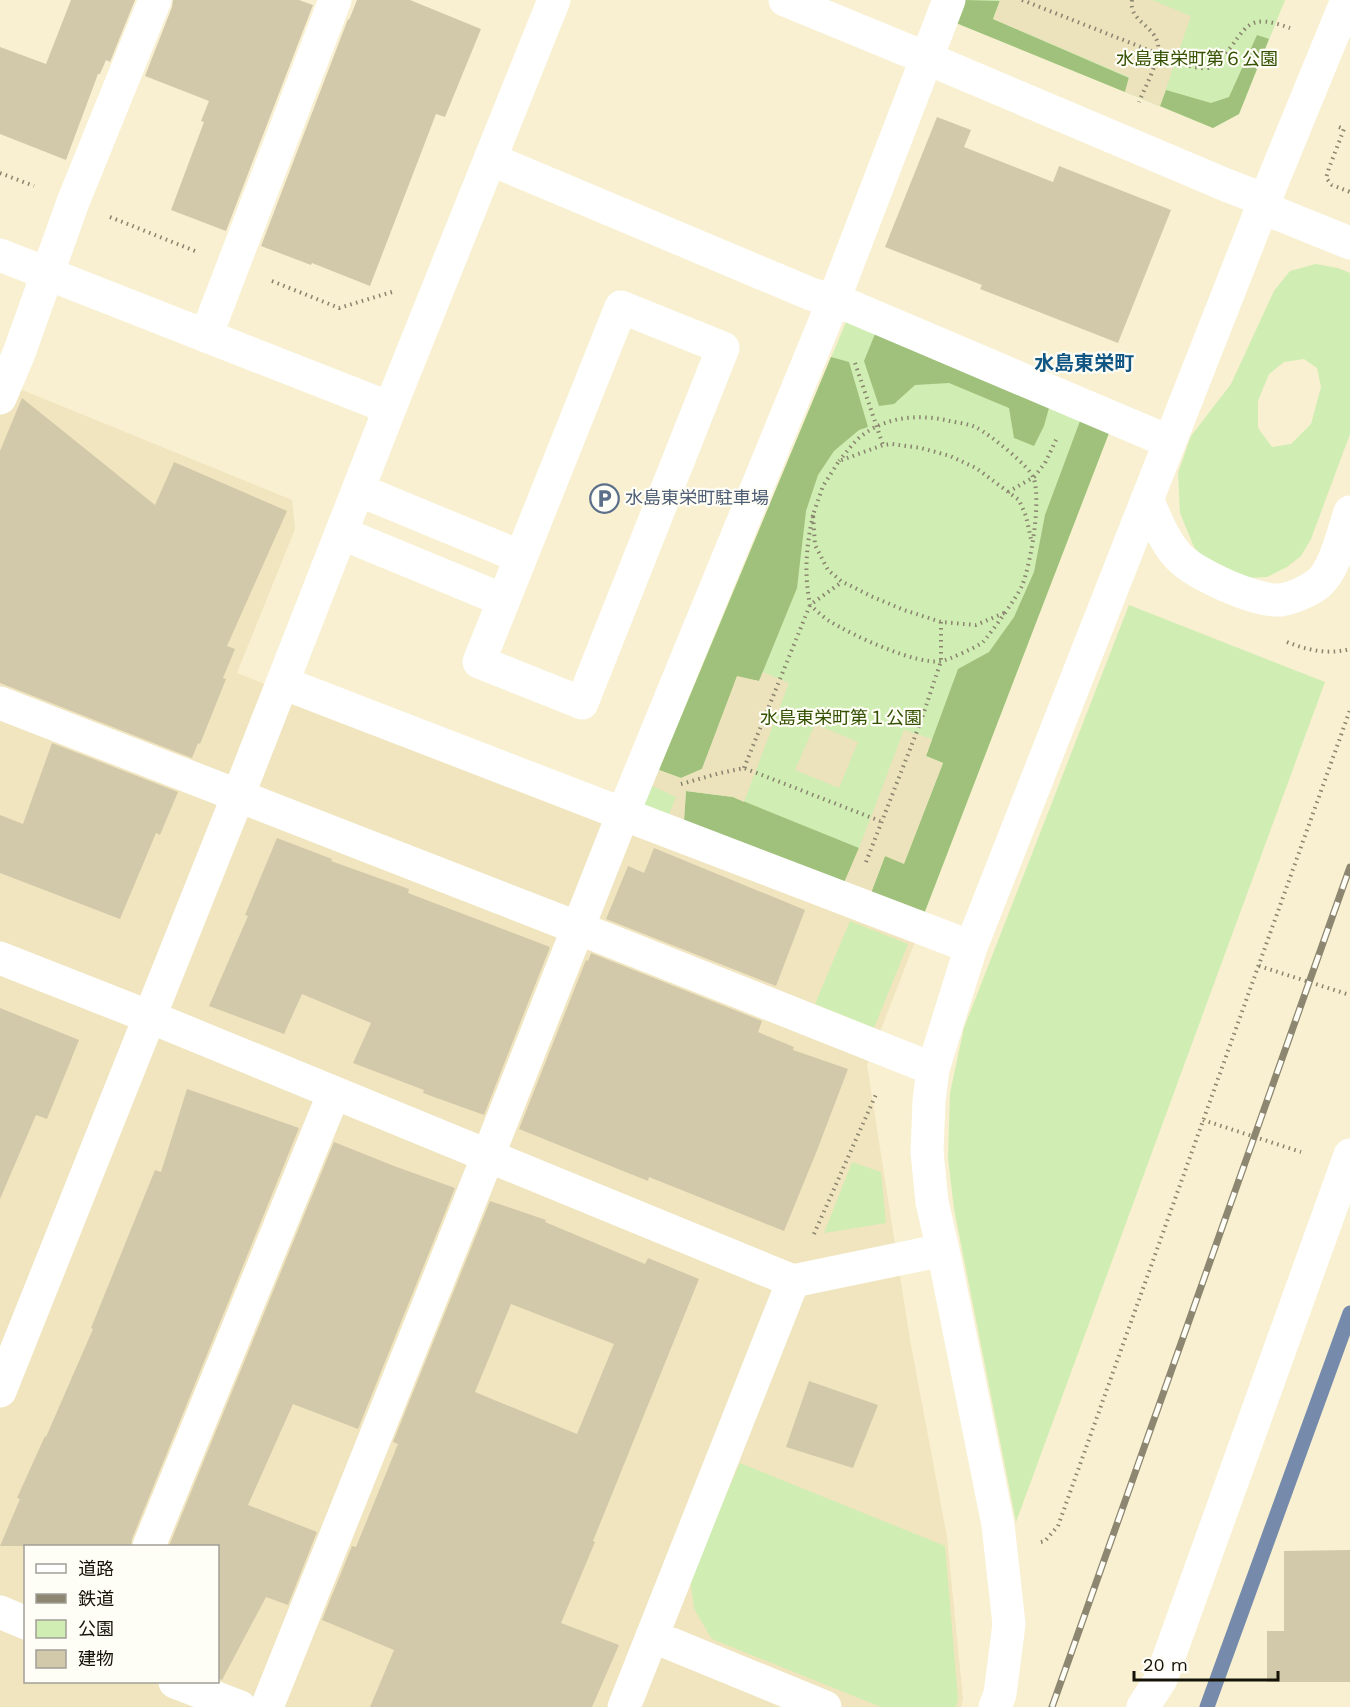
<svg xmlns="http://www.w3.org/2000/svg" width="1350" height="1707" viewBox="0 0 1350 1707" font-family="'Work Sans','Noto Sans JP',sans-serif">
	<style>
		.built { fill: #f0e5be; fill-rule: evenodd }
		.green { fill: #d0edb3; fill-rule: evenodd }
		.forest { fill: #a0c17b }
		.sand { fill: #ece2bc }
		.lines { fill: none; stroke-linecap: round; stroke-linejoin: round }
		.stream { stroke: #768bac; stroke-width: 15 }
		.building { fill: #d2c9ab; fill-rule: evenodd }
		.path { stroke: #89846e; stroke-width: 4; stroke-dasharray: 1.5 4.5; stroke-linecap: butt }
		.minor { stroke: #fff; stroke-width: 33 }
		.rail-casing { stroke: #8d8771; stroke-width: 7 }
		.rail { stroke: #fefdf6; stroke-width: 4.5; stroke-dasharray: 14; stroke-linecap: butt }
		.labels { text-anchor: middle; stroke-width: 4.5; stroke-linejoin: round; paint-order: stroke }
		.park-label { font-size: 18px; fill: #345101; stroke: #fefdf6 }
		.service-label { font-size: 18px; fill: #4e5e75; stroke: #fefdf6; text-anchor: start }
		.neighbourhood-label { font-size: 20px; font-weight: bold; fill: #125684; stroke: #fefdf6 }
	</style>
	<rect width="100%" height="100%" fill="#f8f0d0"/>
	<path class="built" d="M 0,381 L 292,500 L 295,529 L 237,673 L 915,942 L 867,1065 L 910,1340 L 947,1537 L 963,1699 L 961,1707 L 0,1707 ZM 26,1546 L 218,1546 L 218,1682 L 26,1682 Z"/>
	<path class="green" d="M 965,0 L 1285,0 L 1239,114 L 1213,128 L 956,23 Z
		M 1316,264 L 1338,268 L 1350,273 L 1350,434 L 1311,539 L 1301,556 L 1287,567 L 1267,577 L 1245,578 L 1215,570 L 1194,547 L 1180,513 L 1178,473 L 1191,436 L 1231,384 L 1274,291 L 1290,271 ZM 1304,359 L 1317,368 L 1321,387 L 1311,424 L 1291,444 L 1272,447 L 1258,428 L 1258,401 L 1269,374 L 1284,362 Z
		M 846,322 L 1109,433 L 924,914 L 644,805 Z
		M 1129,605 L 1325,682 L 1016,1522 L 954,1209 L 948,1158 L 950,1093 L 964,1028 Z
		M 850,921 L 908,944 L 874,1028 L 815,1004 Z
		M 852,1162 L 881,1172 L 886,1223 L 824,1233 Z
		M 740,1463 L 945,1546 L 958,1699 L 956,1707 L 881,1707 L 712,1639 L 694,1609 L 690,1577 Z"/>
	<path class="forest" d="M 965,0 L 1000,1 L 993,19 L 1129,78 L 1125,92 L 956,23 Z
		M 1257,35 L 1269,39 L 1239,114 L 1213,128 L 1160,106 L 1166,90 L 1211,103 L 1229,97 Z
		M 875,334 L 1049,408 L 1044,426 L 1034,446 L 1014,438 L 1009,408 L 949,383 L 915,385 L 894,404 L 879,406 L 864,361 Z
		M 831,357 L 849,362 L 868,427 L 859,430 L 834,451 L 818,475 L 806,511 L 797,588 L 759,681 L 737,677 L 702,769 L 681,778 L 659,770 Z
		M 1080,421 L 1109,433 L 924,914 L 871,893 L 885,856 L 904,863 L 943,763 L 926,756 L 958,669 L 989,652 L 1014,617 L 1034,572 L 1045,515 Z
		M 686,791 L 733,797 L 859,848 L 844,883 L 684,820 Z"/>
	<path class="sand" d="M 1000,0 L 1152,0 L 1191,16 L 1160,106 L 1125,92 L 1129,77 L 993,19 Z
		M 763,672 L 789,683 L 744,802 L 733,797 L 686,791 L 684,820 L 669,814 L 676,797 L 652,786 L 659,770 L 681,778 L 702,769 L 737,676 L 759,681 Z
		M 815,724 L 858,742 L 839,788 L 795,770 Z
		M 904,730 L 932,739 L 926,756 L 943,763 L 904,864 L 885,856 L 871,893 L 844,883 L 859,848 Z"/>
	<g class="lines">
		<path class="stream" d="M 1207,1707 L 1350,1313"/>
	</g>
	<path class="building" d="M 71,0 L 135,0 L 110,62 L 106,60 L 100,74 L 98,74 L 66,160 L 0,134 L 0,47 L 46,64 Z
		M 173,0 L 299,0 L 313,5 L 226,231 L 171,210 L 204,122 L 201,121 L 209,101 L 145,76 L 172,7 Z
		M 357,0 L 410,0 L 481,29 L 445,117 L 436,114 L 370,286 L 312,263 L 311,265 L 261,246 L 348,19 L 349,20 Z
		M 937,117 L 971,130 L 964,147 L 1053,182 L 1059,166 L 1171,210 L 1118,343 L 980,289 L 982,285 L 885,247 Z
		M 22,398 L 155,505 L 174,462 L 287,511 L 227,646 L 235,649 L 223,678 L 226,679 L 200,744 L 198,743 L 192,758 L 0,683 L 0,451 Z
		M 52,743 L 178,792 L 160,835 L 156,833 L 120,919 L 0,873 L 0,815 L 23,824 Z
		M 277,838 L 332,859 L 331,861 L 409,889 L 408,893 L 550,947 L 484,1115 L 423,1093 L 424,1090 L 353,1063 L 371,1023 L 302,994 L 284,1034 L 209,1006 L 248,916 L 245,915 Z
		M 654,848 L 805,910 L 776,986 L 606,919 L 628,866 L 644,873 Z
		M 591,953 L 762,1021 L 758,1032 L 794,1047 L 793,1050 L 848,1069 L 816,1153 L 784,1231 L 649,1177 L 648,1181 L 519,1129 L 586,960 L 588,961 Z
		M 0,1008 L 79,1040 L 47,1119 L 36,1115 L 0,1199 Z
		M 187,1089 L 299,1128 L 132,1539 L 131,1546 L 0,1546 L 20,1499 L 17,1498 L 45,1436 L 46,1437 L 93,1329 L 91,1328 L 155,1170 L 161,1172 Z
		M 334,1142 L 394,1166 L 455,1188 L 358,1429 L 293,1404 L 248,1505 L 317,1532 L 288,1605 L 266,1597 L 222,1680 L 218,1678 L 218,1546 L 169,1546 Z
		M 490,1201 L 546,1220 L 545,1222 L 645,1264 L 648,1258 L 699,1279 L 593,1541 L 595,1542 L 561,1623 L 619,1645 L 592,1707 L 370,1707 L 394,1650 L 322,1620 L 352,1546 L 356,1547 L 398,1444 L 393,1442 ZM 511,1304 L 614,1344 L 577,1434 L 475,1392 Z
		M 809,1381 L 878,1405 L 853,1468 L 786,1447 Z
		M 1350,1550 L 1350,1682 L 1267,1682 L 1267,1631 L 1284,1631 L 1284,1551 Z"/>
	<g class="lines">
		<path class="path" d="M 1022,0 L 1189,66 C 1195,67 1202,69 1208,68 C 1215,66 1218,62 1223,57 C 1248,27 1246,12 1290,28
			M 1132,0 C 1128,24 1162,26 1158,53 C 1157,64 1144,90 1139,102
			M 1339,127 L 1344,129 L 1329,168 L 1326,178 L 1332,185 L 1350,192
			M 0,173 L 34,186
			M 110,217 L 195,251
			M 272,281 L 339,308 L 392,292
			M 855,363 L 883,445
			M 1008,492 L 1034,477 L 1045,463 L 1057,438
			M 813,515 C 806,548 804,572 810,605 C 817,611 824,618 831,622 C 852,635 918,666 942,661 C 948,660 979,646 983,642 C 991,633 1017,597 1022,586 C 1031,563 1041,503 1034,479 C 1030,466 989,434 977,428 C 968,423 956,423 946,420 C 916,414 885,417 860,437 C 852,444 846,453 839,461
			M 1004,613 L 976,625 L 941,622 L 904,610 L 873,597 L 841,581 L 828,570 L 815,545 L 813,515 L 823,486 L 839,461 L 883,445 L 892,444 L 921,448 L 950,456 L 976,468 L 1019,500 L 1026,516 L 1031,539
			M 1287,642 C 1307,650 1328,655 1350,649
			M 744,768 L 810,605 L 842,582
			M 681,784 L 720,773 L 744,768 L 880,821
			M 866,862 L 921,721 L 941,661 L 941,622
			M 1259,966 L 1350,995
			M 1203,1120 L 1301,1152
			M 814,1234 L 877,1092
			M 1041,1542 L 1045,1541 L 1058,1526 L 1350,710"/>
		<path class="minor" d="M 785,0 L 926,58 L 1226,185 L 1265,200
			M 490,159 L 811,294 L 852,307 L 1170,442
			M 1263,208 L 1350,243
			M 0,255 L 390,408
			M 621,307 L 723,348 L 582,703 L 479,662 Z
			M 206,336 L 335,0
			M 0,398 L 19,353 L 73,202 L 155,0
			M 359,490 L 521,557
			M 1147,499 C 1156,519 1163,539 1177,555 C 1193,574 1256,602 1281,600 C 1293,598 1309,591 1319,583 C 1335,569 1343,533 1350,512
			M 341,533 L 503,600
			M 283,683 L 623,814 L 971,947
			M 0,703 L 578,928 L 933,1069
			M 0,958 L 150,1017 L 793,1281 L 943,1250
			M 0,1391 L 238,796 L 390,408 L 554,0
			M 149,1546 L 334,1093
			M 0,1612 L 26,1623
			M 652,1636 L 825,1707
			M 175,1682 L 240,1707
			M 267,1707 L 488,1156 L 623,814 L 833,302 L 949,0
			M 624,1707 L 793,1281
			M 995,1707 L 1000,1694 L 1009,1624 L 998,1525 L 943,1250 L 932,1202 L 927,1152 L 929,1101 L 933,1069 L 971,947 L 1265,200 L 1347,0
			M 1143,1707 L 1161,1679 L 1350,1155"/>
		<defs>
			<path id="rail" d="M 1052,1707 L 1350,867"/>
		</defs>
		<use href="#rail" class="rail-casing"/>
		<use href="#rail" class="rail"/>
	</g>
	<defs>
		<symbol id="parking-ring" viewBox="-11 -11 22 22"><circle r="9.5" fill="#fefdf6" stroke="#5c6f8a" stroke-width="1.5"/><path d="M-3.5-5.5H1a3.5 3.5 0 0 1 0 7H-1V5.5H-3.5ZM-1-3.4V-.6H.8a1.4 1.4 0 0 0 0-2.8Z" fill="#5c6f8a"/></symbol>
	</defs>
	<g fill-rule="evenodd">
		<use href="#parking-ring" x="588" y="482" width="33" height="33"/>
	</g>
	<g class="labels">
		<g class="park-label">
			<text x="1197" y="65">水島東栄町第６公園</text>
			<text x="841" y="724">水島東栄町第１公園</text>
		</g>
		<g class="service-label">
			<text x="625" y="504">水島東栄町駐車場</text>
		</g>
		<g class="neighbourhood-label">
			<text x="1084" y="370">水島東栄町</text>
		</g>
	</g>
	<rect x="24" y="1545" width="195" height="138" fill="#fefdf6" stroke="#a19f96" stroke-width="1.5"/>
	<rect x="36" y="1564" width="30" height="9" fill="#ffffff" stroke="#a19f96" stroke-width="1.5"/>
	<text x="78" y="1575" font-size="18" fill="#151207">道路</text>
	<rect x="36" y="1594" width="30" height="9" fill="#8d8771" stroke="#a19f96" stroke-width="1.5"/>
	<text x="78" y="1605" font-size="18" fill="#151207">鉄道</text>
	<rect x="36" y="1620" width="30" height="18" fill="#d0edb3" stroke="#a19f96" stroke-width="1.5"/>
	<text x="78" y="1635" font-size="18" fill="#151207">公園</text>
	<rect x="36" y="1650" width="30" height="18" fill="#d2c9ab" stroke="#a19f96" stroke-width="1.5"/>
	<text x="78" y="1665" font-size="18" fill="#151207">建物</text>
	<path d="M1134 1671v9h144v-9" fill="none" stroke="#151207" stroke-width="3"/>
	<text x="1143" y="1671" font-size="18" fill="#151207" stroke="#fefdf6" stroke-width="4.5" paint-order="stroke">20 m</text>
</svg>
